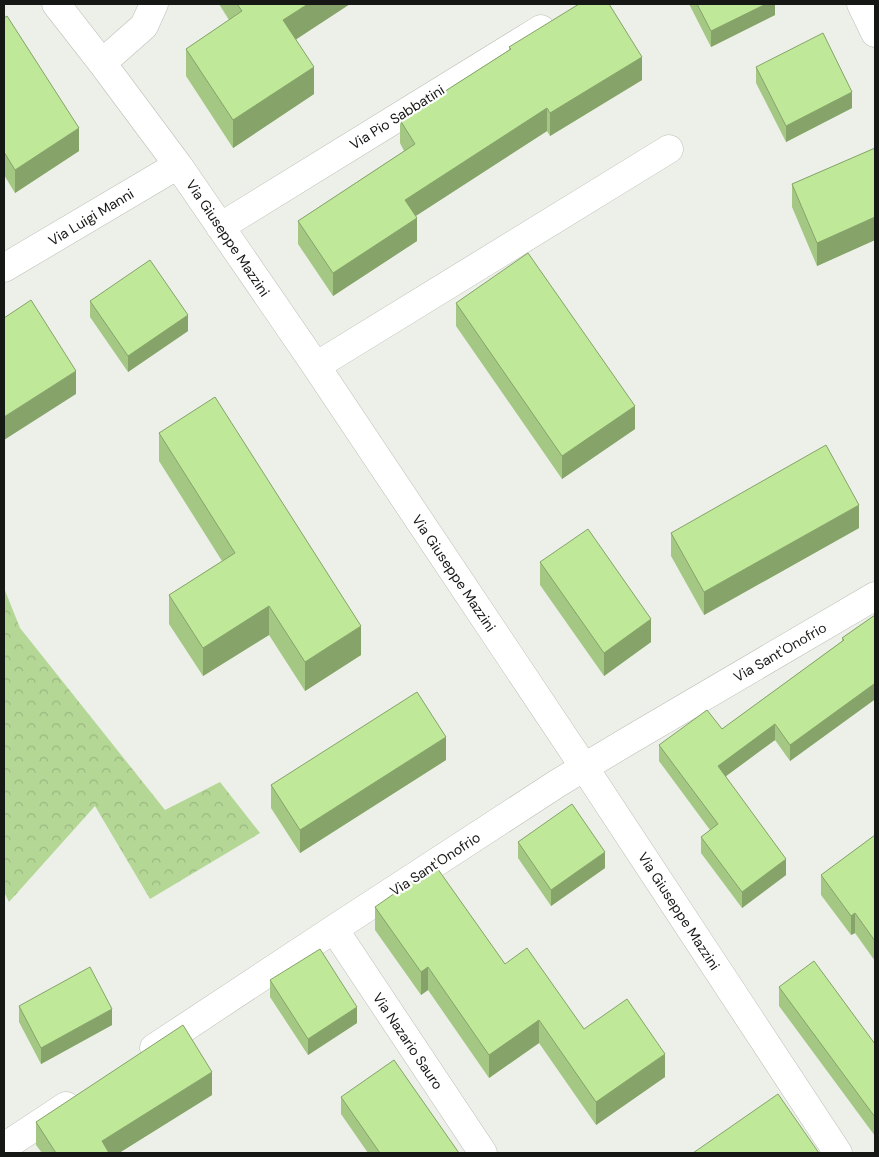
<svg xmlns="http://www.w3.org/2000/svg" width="879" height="1157" viewBox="0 0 879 1157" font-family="'DM Sans',sans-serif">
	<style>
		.park { fill: url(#park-crowns) }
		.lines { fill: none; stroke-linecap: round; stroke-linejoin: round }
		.minor-casing { stroke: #bbbfb7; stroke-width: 29 }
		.minor { stroke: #fff; stroke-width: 28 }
		.wall { fill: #a4c883 }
		.shaded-wall { fill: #86a36a }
		.building { fill: #bfe998; stroke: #86a36a }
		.labels { text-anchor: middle; stroke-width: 4.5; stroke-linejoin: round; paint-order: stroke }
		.street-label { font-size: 14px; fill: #161815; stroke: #fff }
	</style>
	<defs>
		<pattern id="park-crowns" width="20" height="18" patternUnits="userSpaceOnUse" patternTransform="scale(1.25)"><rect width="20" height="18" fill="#b4d795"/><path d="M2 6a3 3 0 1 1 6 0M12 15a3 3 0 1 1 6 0" fill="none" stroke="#9ab880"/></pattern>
	</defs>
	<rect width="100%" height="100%" fill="#ecf0e8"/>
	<path class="park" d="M 4,588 L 20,628 L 165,810 L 220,782 L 260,833 L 150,899 L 95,806 L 9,902 L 4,892 Z"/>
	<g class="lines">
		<defs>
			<path id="minor" d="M 56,4 L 102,63 L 178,165 L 316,366 L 584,767 L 838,1153
				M 861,4 L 875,33
				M 102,63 L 144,26 L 154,4
				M 220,227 L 541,29
				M 4,268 L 178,165
				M 316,366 L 669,149
				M 334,929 L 483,1153
				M 154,1048 L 334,929 L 558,783 L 628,741 L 875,596
				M 4,1147 L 66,1106"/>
		</defs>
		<use href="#minor" class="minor-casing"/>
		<use href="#minor" class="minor"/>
	</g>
	<path class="wall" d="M 219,4 L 350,4 L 296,39 L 314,94 L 233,148 L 186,76 L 186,49 L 229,20 Z
		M 689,4 L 775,4 L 775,15 L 711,47 Z
		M 4,18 L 79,151 L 15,193 L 4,175 Z
		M 509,47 L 642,80 L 550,136 L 547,131 L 415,216 L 417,241 L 333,296 L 298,244 L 298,221 L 404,151 L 400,143 L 400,120 L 509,50 Z
		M 756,67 L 852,108 L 786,142 L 756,83 Z
		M 875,148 L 875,240 L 817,266 L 792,207 L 792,184 Z
		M 90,301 L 188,331 L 128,372 L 90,317 Z
		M 456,303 L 635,429 L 562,479 L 456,326 Z
		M 159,433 L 361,655 L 305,691 L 269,635 L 203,676 L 169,624 L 169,595 L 222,561 L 159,461 Z
		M 859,528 L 704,615 L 671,556 L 671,533 Z
		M 540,562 L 651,642 L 604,676 L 540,585 Z
		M 875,615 L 875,701 L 874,700 L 790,761 L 775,740 L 726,776 L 786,875 L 742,908 L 701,853 L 701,837 L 710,830 L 659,761 L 659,745 L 722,729 L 842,641 L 842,638 Z
		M 446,760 L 300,853 L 271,808 L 271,785 Z
		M 875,835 L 875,961 L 855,933 L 851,935 L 821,895 L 821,875 Z
		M 518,842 L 605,868 L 551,906 L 518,858 Z
		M 375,907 L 505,964 L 584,1029 L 665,1077 L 596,1125 L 539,1043 L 489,1078 L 428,990 L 421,995 L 375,930 Z
		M 270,980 L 357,1023 L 308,1055 L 270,997 Z
		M 779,987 L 875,1044 L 875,1136 L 779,1006 Z
		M 19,1006 L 112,1025 L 41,1064 L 19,1022 Z
		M 212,1095 L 119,1153 L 42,1153 L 36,1145 L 36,1122 Z
		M 341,1097 L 459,1153 L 368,1153 L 341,1114 Z"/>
	<path class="shaded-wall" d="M 308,4 L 350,4 L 283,48 L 283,20 Z
		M 766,4 L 775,4 L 775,15 L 711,47 L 711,31 Z
		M 642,57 L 642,80 L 550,136 L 550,113 Z
		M 314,67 L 314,94 L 233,148 L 233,120 Z
		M 852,92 L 852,108 L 786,142 L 786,126 Z
		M 547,108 L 547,131 L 405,223 L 405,200 Z
		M 79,128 L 79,151 L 15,193 L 15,170 Z
		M 875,217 L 875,240 L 817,266 L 817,243 Z
		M 417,218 L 417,241 L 333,296 L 333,273 Z
		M 188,315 L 188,331 L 128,372 L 128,356 Z
		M 76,371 L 76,394 L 4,440 L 4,417 Z
		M 635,406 L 635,429 L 562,479 L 562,456 Z
		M 859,505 L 859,528 L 704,615 L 704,592 Z
		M 269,606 L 269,635 L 203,676 L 203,648 Z
		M 651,619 L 651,642 L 604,676 L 604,653 Z
		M 361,626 L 361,655 L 305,691 L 305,662 Z
		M 874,684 L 874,700 L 790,761 L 790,745 Z
		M 775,724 L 775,740 L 718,782 L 718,766 Z
		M 446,737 L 446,760 L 300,853 L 300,830 Z
		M 605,852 L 605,868 L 551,906 L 551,890 Z
		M 786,859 L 786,875 L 742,908 L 742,892 Z
		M 855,913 L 855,933 L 851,935 L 851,916 Z
		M 428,967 L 428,990 L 421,995 L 421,972 Z
		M 357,1007 L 357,1023 L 308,1055 L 308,1039 Z
		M 112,1009 L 112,1025 L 41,1064 L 41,1048 Z
		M 539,1020 L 539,1043 L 489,1078 L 489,1055 Z
		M 665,1054 L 665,1077 L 596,1125 L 596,1102 Z
		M 212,1072 L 212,1095 L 119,1153 L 102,1153 L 102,1141 Z"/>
	<path class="building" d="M 237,4 L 308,4 L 283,20 L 314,67 L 233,120 L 186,49 L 242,11 Z
		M 579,4 L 609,4 L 642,57 L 550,113 L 547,108 L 405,200 L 417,218 L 333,273 L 298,221 L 415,144 L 400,120 L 511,49 L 509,47 Z
		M 697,4 L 766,4 L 711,31 Z
		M 7,16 L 79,128 L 15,170 L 4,152 L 4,18 Z
		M 823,33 L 852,92 L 786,126 L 756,67 Z
		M 875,148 L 875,217 L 817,243 L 792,184 Z
		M 528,253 L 635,406 L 562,456 L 456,303 Z
		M 150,260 L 188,315 L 128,356 L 90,301 Z
		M 31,300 L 76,371 L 4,417 L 4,318 Z
		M 215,397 L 361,626 L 305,662 L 269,606 L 203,648 L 169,595 L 235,553 L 159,433 Z
		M 826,445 L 859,505 L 704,592 L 671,533 Z
		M 588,529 L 651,619 L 604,653 L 540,562 Z
		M 875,615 L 875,685 L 874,684 L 790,745 L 775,724 L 718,766 L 786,859 L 742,892 L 701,837 L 718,824 L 659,745 L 707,710 L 722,729 L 844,640 L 842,638 Z
		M 417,692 L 446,737 L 300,830 L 271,785 Z
		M 572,804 L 605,852 L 551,890 L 518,842 Z
		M 875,835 L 875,941 L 855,913 L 851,916 L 821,875 Z
		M 435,865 L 505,964 L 527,948 L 584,1029 L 627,999 L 665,1054 L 596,1102 L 539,1020 L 489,1055 L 428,967 L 421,972 L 375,907 Z
		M 320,949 L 357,1007 L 308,1039 L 270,980 Z
		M 814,961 L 875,1044 L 875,1117 L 779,987 Z
		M 90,967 L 112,1009 L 41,1048 L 19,1006 Z
		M 183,1025 L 212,1072 L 102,1141 L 109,1153 L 56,1153 L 36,1122 Z
		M 394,1060 L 459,1153 L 380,1153 L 341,1097 Z
		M 778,1094 L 819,1153 L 693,1153 Z"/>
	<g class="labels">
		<g class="street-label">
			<text transform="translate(397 117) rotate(-32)" y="5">Via Pio Sabbatini</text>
			<text transform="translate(91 217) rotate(-31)" y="5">Via Luigi Manni</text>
			<text transform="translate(228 238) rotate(56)" y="5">Via Giuseppe Mazzini</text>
			<text transform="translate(454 573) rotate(56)" y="5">Via Giuseppe Mazzini</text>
			<text transform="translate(780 652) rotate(-30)" y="5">Via Sant'Onofrio</text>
			<text transform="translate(435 864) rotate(-33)" y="5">Via Sant'Onofrio</text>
			<text transform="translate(679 911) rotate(57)" y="5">Via Giuseppe Mazzini</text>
			<text transform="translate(408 1041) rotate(56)" y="5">Via Nazario Sauro</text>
		</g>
	</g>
	<rect width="879" height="1157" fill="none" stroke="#161815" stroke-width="10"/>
</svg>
